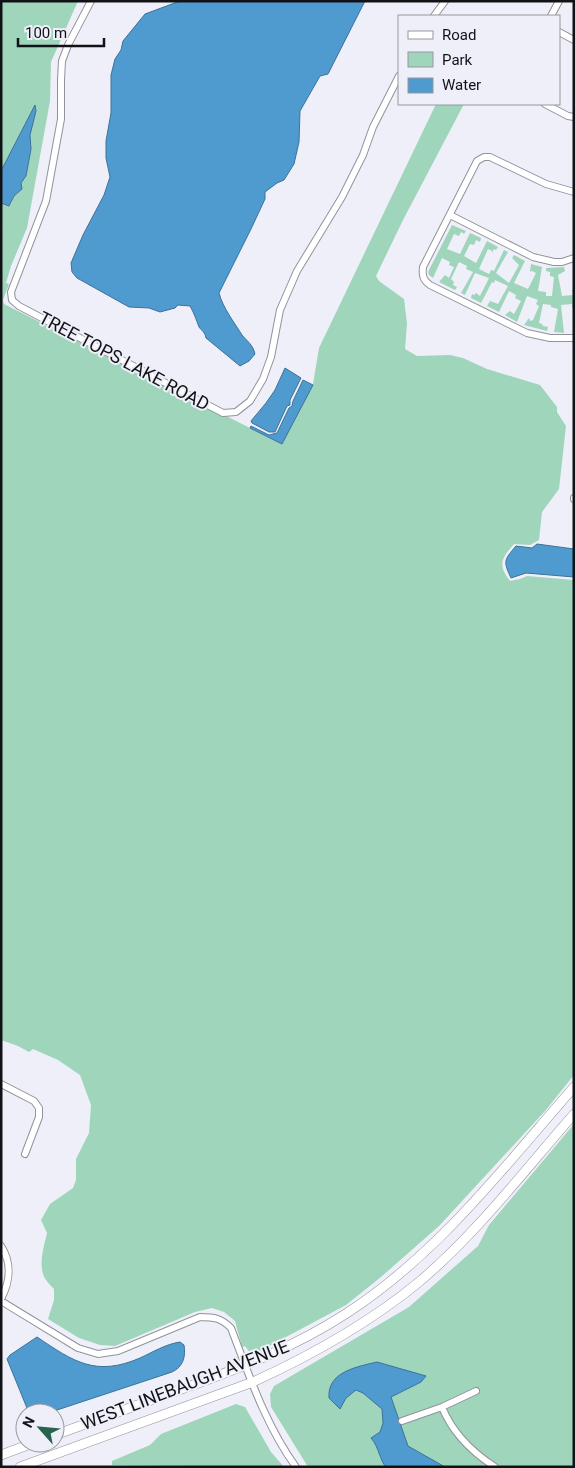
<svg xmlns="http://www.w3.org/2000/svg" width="575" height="1468" viewBox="0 0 575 1468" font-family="Roboto,sans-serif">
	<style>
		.green { fill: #9fd5bb }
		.water { fill: #4f9bd0; stroke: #3d7298 }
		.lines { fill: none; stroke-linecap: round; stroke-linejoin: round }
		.street-casing { stroke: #92929b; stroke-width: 8 }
		.secondary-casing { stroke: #92929b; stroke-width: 10 }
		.street { stroke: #fff; stroke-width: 6 }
		.secondary { stroke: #fff; stroke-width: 9 }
		.labels { text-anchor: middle; stroke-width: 4; stroke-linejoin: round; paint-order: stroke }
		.street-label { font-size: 18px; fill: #121216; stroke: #efeff9 }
	</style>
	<rect width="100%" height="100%" fill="#efeff9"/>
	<path class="green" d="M 1,1 L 78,1 L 51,62 L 50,101 L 27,228 L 11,266 L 6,283 L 9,284 L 3,300 L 4,304 L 282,444 L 313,384 L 319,348 L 436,104 L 464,104 L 403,220 L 376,276 L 379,281 L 404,299 L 407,323 L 405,349 L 417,356 L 450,355 L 463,358 L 487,369 L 540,385 L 557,407 L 557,412 L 566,426 L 559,489 L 542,512 L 539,540 L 530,545 L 514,544 C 502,558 497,564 510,581 L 520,579 L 527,576 L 574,580 L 574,1075 L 545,1111 L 439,1226 L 381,1277 L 346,1305 L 256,1353 L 251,1354 L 245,1346 L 242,1347 L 235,1321 L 224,1312 L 212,1308 L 195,1312 L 115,1346 L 100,1345 L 79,1338 L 48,1319 L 54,1300 L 54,1289 C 51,1286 48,1283 46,1280 C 37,1267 44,1247 47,1233 L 41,1220 L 50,1204 L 73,1188 L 76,1180 L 76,1159 L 89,1133 L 91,1105 L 80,1075 L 58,1060 L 33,1049 L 29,1052 L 18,1046 L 1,1040 L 1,231 L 3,228 L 1,227 L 1,203 L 8,206 L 11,204 L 14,196 L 20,191 L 21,183 L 26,176 L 31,149 L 30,135 L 35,106 L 1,171 Z
		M 452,225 L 466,231 L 464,234 L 461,232 L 459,236 L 454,234 L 447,249 L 460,254 L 470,233 L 481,238 L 480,242 L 476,240 L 474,245 L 470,244 L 464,256 L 476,263 L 487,241 L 498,247 L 496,250 L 494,249 L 492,253 L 492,251 L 488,249 L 479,269 L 489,274 L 491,270 L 494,271 L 504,250 L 508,252 L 496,273 L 509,283 L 519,265 L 512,258 L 514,255 L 525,261 L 514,283 L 528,289 L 536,273 L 532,271 L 530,272 L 531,264 L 542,267 L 538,291 L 546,292 L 546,296 L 552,296 L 554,277 L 550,276 L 550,272 L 546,271 L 546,268 L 564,267 L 565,271 L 558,275 L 562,296 L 573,295 L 572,290 L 574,290 L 574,308 L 572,308 L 572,304 L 561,305 L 564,333 L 554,332 L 558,309 L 551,307 L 551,305 L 543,304 L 539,323 L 542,324 L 543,326 L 548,327 L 547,331 L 524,325 L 529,318 L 530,321 L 533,320 L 539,306 L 536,304 L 538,300 L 527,296 L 517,322 L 505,315 L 510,311 L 514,314 L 521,301 L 515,298 L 516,295 L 509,291 L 499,312 L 487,306 L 490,301 L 498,304 L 508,286 L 495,280 L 494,283 L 492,282 L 481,303 L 471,298 L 472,294 L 474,295 L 476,293 L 480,296 L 489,278 L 475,273 L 465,295 L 461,293 L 473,272 L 466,269 L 467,266 L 459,262 L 451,279 L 454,282 L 453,285 L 457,287 L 455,290 L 439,282 L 445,275 L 449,278 L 454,267 L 449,265 L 450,262 L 442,258 L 433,278 C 428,275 427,273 430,268 Z
		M 574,1124 L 574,1467 L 308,1467 L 271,1407 L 270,1394 L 274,1386 L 409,1307 L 478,1246 L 489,1225 Z
		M 236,1404 L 245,1407 L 271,1452 L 284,1467 L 112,1465 L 112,1461 L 150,1445 L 161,1434 Z"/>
	<path class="water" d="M 180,1 L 365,1 L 328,74 L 320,76 L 300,111 L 299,142 L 294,164 L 284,180 L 277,183 L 265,192 L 265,199 L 251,229 L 219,293 C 223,308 234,322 242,335 C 248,342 253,345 255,354 L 249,361 L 240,366 L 206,338 C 205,332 202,331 199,327 C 196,319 194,313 190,306 L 178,305 L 175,308 L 160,312 L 149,308 L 129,307 L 77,278 L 72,272 L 71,263 L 83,235 L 104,195 L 110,177 L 106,158 L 106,141 L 111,113 L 111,75 L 115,59 L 121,50 L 123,41 L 145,14 Z
		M 35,105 L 36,111 L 30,135 L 31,149 L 26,176 L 21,183 L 22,189 L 14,196 L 9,206 L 1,203 L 1,171 Z
		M 285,368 L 301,378 L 290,400 L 290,405 L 287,406 L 275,432 L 269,432 L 252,423 L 251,421 L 266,403 L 275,390 Z
		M 303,380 L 313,385 L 282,444 L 250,428 L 251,426 L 269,435 L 277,433 L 289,408 L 292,406 L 293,401 Z
		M 537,544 L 574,549 L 574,577 L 526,573 L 511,578 C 503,561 504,560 516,546 L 532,548 Z
		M 37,1337 C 74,1362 96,1377 140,1358 C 153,1352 166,1344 180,1342 L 184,1345 C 186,1357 183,1367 172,1372 L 51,1412 L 29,1413 L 7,1359 L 10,1355 Z
		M 377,1362 L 426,1376 L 421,1382 L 391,1397 L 408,1446 L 445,1467 L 386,1467 C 380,1461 379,1447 371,1438 L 380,1432 L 383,1423 L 382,1409 L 363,1393 L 356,1390 L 346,1398 L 340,1409 L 329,1398 C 327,1372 356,1367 377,1362 Z"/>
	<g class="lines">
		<defs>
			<path id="street" d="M 91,1 L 68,45 L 62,61 L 61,80 L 61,119 L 46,201 L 11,292 L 12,300 L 19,306 L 223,413 L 236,412 L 250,401 L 263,379 L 271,357 L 280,310 L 297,271 L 342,197 L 363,155 L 373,127 L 399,76
				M 434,16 L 445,1
				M 551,16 L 559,1
				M 559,32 L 574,40
				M 545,104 L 568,116 L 574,117
				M 574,192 L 546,184 L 490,157 L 484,157 L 477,161 L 423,267 C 422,276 423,280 430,285 L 527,333 L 550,338 L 574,338
				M 450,215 L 533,257 L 554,262 L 562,262 L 574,258
				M 574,498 L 574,499
				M 1,1084 L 34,1101 L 39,1108 L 39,1117 L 25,1154
				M 1,1246 C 12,1263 10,1282 1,1299
				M 1,1301 L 78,1348 L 98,1354 L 118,1351 L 200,1317 C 214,1317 221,1318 231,1328 C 249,1375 266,1426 296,1467
				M 442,1407 C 452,1432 472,1452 495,1467
				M 402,1421 L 442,1407 L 476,1391"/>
			<path id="secondary" d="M 55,1435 C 96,1420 138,1405 179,1390 C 238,1369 295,1347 347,1313 C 438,1254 504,1167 574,1087
				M 1,1455 L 33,1443
				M 20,1467 L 253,1382 C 312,1355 368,1324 419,1282 C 477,1233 524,1171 574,1114"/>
		</defs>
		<use href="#street" class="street-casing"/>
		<use href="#secondary" class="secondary-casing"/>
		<use href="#street" class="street"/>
		<use href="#secondary" class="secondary"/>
	</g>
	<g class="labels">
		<g class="street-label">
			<text transform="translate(124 361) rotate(28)" y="6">TREE TOPS LAKE ROAD</text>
			<text transform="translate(185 1385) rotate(-21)" y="6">WEST LINEBAUGH AVENUE</text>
		</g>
	</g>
	<rect width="575" height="1468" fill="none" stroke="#121216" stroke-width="5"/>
	<rect x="398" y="15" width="162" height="90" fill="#efeff9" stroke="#97979e"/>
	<rect x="408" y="31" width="25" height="8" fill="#ffffff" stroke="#97979e"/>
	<text x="442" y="40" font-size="15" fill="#121216">Road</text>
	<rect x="408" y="52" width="25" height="15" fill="#9fd5bb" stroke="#97979e"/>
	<text x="442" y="65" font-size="15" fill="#121216">Park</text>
	<rect x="408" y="78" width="25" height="15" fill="#4f9bd0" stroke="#97979e"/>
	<text x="442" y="90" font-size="15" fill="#121216">Water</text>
	<g transform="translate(40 1428) rotate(297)"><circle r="24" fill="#efeff9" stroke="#97979e"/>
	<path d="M0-4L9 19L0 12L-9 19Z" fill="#266450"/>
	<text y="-8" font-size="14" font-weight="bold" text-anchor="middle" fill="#121216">N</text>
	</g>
	<path d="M18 38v8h86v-8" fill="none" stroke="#121216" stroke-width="2.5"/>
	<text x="25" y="38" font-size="15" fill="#121216" stroke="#efeff9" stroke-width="4" paint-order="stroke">100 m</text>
</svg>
